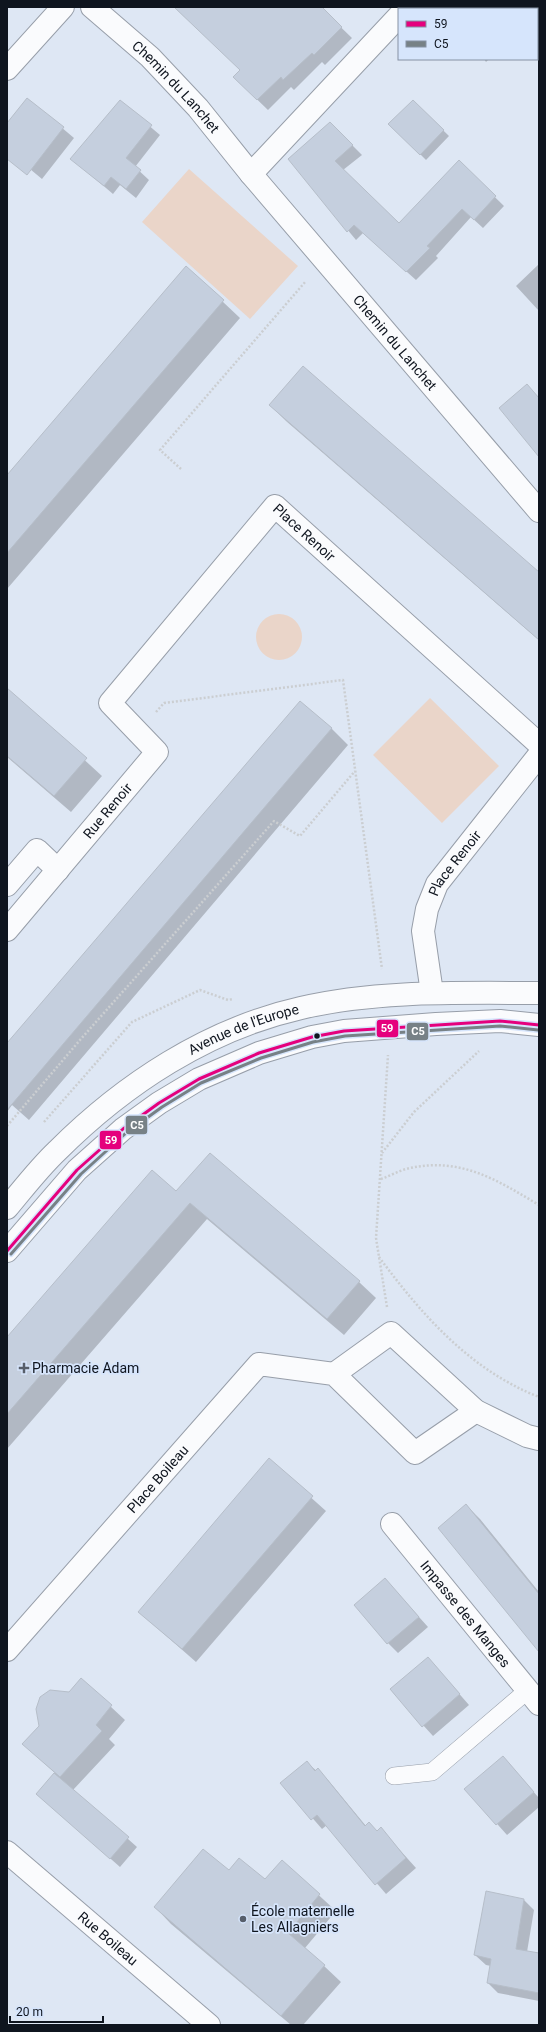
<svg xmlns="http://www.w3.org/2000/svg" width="546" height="2032" viewBox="0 0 546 2032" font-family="Roboto,sans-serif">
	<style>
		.green { fill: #ead5c9 }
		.shadow { fill: #0003 }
		.building { fill: #c5cfde; stroke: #b6bec9 }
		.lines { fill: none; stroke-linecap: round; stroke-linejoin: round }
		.lane-casing { stroke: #979ea9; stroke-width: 18 }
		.street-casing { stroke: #979ea9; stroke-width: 24 }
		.secondary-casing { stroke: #979ea9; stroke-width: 24 }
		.path { stroke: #cbced1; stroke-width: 2.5; stroke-dasharray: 2 2; stroke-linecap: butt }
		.lane { stroke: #fafbfd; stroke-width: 17 }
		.street { stroke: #fafbfd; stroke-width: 22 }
		.secondary { stroke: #fafbfd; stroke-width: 22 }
		.bus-1-casing { stroke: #d6e5fc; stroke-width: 6 }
		.bus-2-casing { stroke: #d6e5fc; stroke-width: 6 }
		.bus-1 { stroke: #e5007d; stroke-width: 3 }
		.bus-2 { stroke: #778186; stroke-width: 3 }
		.bus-dot { fill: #0f151f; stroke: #d6e5fc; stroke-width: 1.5 }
		.poi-dot { fill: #575e6a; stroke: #d6e5fc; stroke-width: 1.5 }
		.labels { text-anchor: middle; stroke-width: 3.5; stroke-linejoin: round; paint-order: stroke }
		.street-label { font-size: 14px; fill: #0f151f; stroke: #d6e5fc }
		.poi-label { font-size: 14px; fill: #0f151f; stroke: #d6e5fc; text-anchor: start }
		.line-badge { stroke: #d6e5fc; stroke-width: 1.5 }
		.badge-label { font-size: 11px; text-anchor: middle; font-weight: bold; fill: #fff }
	</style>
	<rect width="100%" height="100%" fill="#dee7f4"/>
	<path class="green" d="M 189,169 L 298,266 L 250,319 L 142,222 Z
		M256 637a23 23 0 1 1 46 0a23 23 0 1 1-46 0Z
		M 430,698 L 499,766 L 442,823 L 373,755 Z"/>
	<path class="shadow" d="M 175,7 L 320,7 L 352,38 L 325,65 L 322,62 L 294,90 L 291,87 L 268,110 L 234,77 L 241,70 Z
		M 478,7 L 530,7 L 528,9 L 476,9 Z
		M 484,59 L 489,59 L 486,62 Z
		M 28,99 L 74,138 L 42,179 L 7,150 L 7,124 Z
		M 120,101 L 160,135 L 135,167 L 149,180 L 136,198 L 120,185 L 113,194 L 72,159 Z
		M 413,101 L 449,136 L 426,160 L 390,124 Z
		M 330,123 L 362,155 L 343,170 L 399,224 L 459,162 L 504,206 L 483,228 L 471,217 L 436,256 L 438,258 L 416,280 L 363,233 L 356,240 L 289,159 Z
		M 539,264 L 539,311 L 516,286 Z
		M 186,267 L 240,318 L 7,589 L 7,476 Z
		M 270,405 L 539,573 L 539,640 L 286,421 Z
		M 7,689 L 102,776 L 71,812 L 7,757 Z
		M 331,728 L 348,745 L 29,1120 L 12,1105 L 7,1112 L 7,1044 Z
		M 177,1192 L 359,1282 L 376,1298 L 344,1335 L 207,1219 L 7,1449 L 7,1339 Z
		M 269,1460 L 326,1511 L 196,1662 L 139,1612 Z
		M 466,1505 L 480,1519 L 539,1592 L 539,1649 Z
		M 385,1579 L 428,1627 L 398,1653 L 388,1643 Z
		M 428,1658 L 469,1705 L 433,1736 L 391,1690 Z
		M 81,1679 L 125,1720 L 109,1739 L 115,1745 L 73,1790 L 137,1847 L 120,1867 L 37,1794 L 55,1773 L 24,1744 Z
		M 503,1757 L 539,1798 L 539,1807 L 507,1835 L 466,1789 Z
		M 307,1763 L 328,1780 L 366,1826 L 378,1832 L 381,1829 L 416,1868 L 386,1894 L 327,1825 L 322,1829 L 282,1783 Z
		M 287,1866 L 336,1911 L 305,1948 L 341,1982 L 303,2025 L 291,2025 L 171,1924 L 155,1907 L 229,1872 L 266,1880 Z
		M 524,1900 L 534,1910 L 527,1952 L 539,1954 L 539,2001 L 498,1993 L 488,1983 L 491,1966 L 486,1965 L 475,1955 Z"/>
	<path class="building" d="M 174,7 L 322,7 L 342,27 L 314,55 L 312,53 L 283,80 L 281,77 L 257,100 L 233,77 L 240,70 Z
		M 27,98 L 64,127 L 27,175 L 7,159 L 7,123 Z
		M 120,100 L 152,125 L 126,158 L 141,170 L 126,189 L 111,177 L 104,186 L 70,159 Z
		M 413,100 L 444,130 L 420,155 L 388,124 Z
		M 330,122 L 353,145 L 335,161 L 399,223 L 459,160 L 496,196 L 474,220 L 462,209 L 427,246 L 430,248 L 406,272 L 354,225 L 347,232 L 288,159 Z
		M 186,266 L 224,300 L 7,553 L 7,475 Z
		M 303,366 L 539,572 L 539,640 L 269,405 Z
		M 527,384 L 539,398 L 539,457 L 499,408 Z
		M 7,688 L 87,758 L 54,796 L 7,756 Z
		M 300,701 L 332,728 L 7,1110 L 7,1043 Z
		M 210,1153 L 360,1281 L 327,1319 L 190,1203 L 7,1414 L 7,1337 L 152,1170 L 176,1191 Z
		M 269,1458 L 313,1496 L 182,1649 L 138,1612 Z
		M 466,1504 L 539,1594 L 539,1652 L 438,1528 Z
		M 385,1578 L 419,1617 L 387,1644 L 354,1605 Z
		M 428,1657 L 460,1694 L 422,1727 L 390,1689 Z
		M 81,1678 L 112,1705 L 96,1725 L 102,1731 L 60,1777 L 22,1744 L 39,1726 L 36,1709 L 40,1697 L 50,1690 L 69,1692 Z
		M 503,1756 L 534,1792 L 496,1825 L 464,1789 Z
		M 307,1761 L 315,1771 L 318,1768 L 365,1826 L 369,1822 L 377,1831 L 381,1827 L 406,1858 L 375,1885 L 317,1815 L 311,1820 L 280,1783 Z
		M 54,1773 L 129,1837 L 110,1859 L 36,1794 Z
		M 203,1849 L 229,1870 L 239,1858 L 265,1879 L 282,1860 L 320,1894 L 288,1933 L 325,1965 L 281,2016 L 154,1907 Z
		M 486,1891 L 524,1899 L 516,1949 L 539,1953 L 539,1993 L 487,1983 L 491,1959 L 474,1955 Z"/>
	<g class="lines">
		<defs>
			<path id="lane" d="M 394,1776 L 432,1772 L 528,1690"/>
			<g id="street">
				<path id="s1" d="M 92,7 L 150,57 L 198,108 L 251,174 L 539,511"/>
				<path d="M 7,69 L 63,7"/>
				<path d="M 251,174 L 399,16"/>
				<path d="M 7,885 L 37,850 L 58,870"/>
				<path id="s2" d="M 7,930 L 157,752 L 110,703 L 275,506 L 539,744"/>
				<path id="s3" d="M 432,993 L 423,931 L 427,909 L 437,884 L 539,755"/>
				<path d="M 334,1374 L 391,1333 L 476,1411 L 527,1436 L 539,1439"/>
				<path id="s4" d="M 392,1524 L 539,1704"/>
				<path id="s5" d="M 7,1650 L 259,1364 L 334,1374 L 415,1453 L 476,1411"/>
				<path id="s6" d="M 7,1852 L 209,2025"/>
			</g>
			<g id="secondary">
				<path id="s7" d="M 7,1208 C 23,1189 39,1168 57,1151 C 124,1084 208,1029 301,1008 C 376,990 462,993 539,993"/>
				<path d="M 7,1251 L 77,1170 L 123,1129 L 159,1103 L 199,1079 L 259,1053 L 312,1037 L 344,1031 L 436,1024 L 500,1021 L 539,1025"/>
			</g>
		</defs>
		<use href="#lane" class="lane-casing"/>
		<use href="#street" class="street-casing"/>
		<use href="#secondary" class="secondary-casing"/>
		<path class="path" d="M 181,469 L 160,450 L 306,281
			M 156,712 L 164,703 L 343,680 L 382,969
			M 44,1122 L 132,1022 L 200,990 L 228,1000 L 233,999
			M 7,1126 L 80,1040 L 274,821 L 300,836 L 355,771
			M 382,1153 L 414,1112 L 479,1051
			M 381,1179 C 390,1176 400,1170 410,1168 C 461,1157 497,1180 539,1205
			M 379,1257 C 422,1315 470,1370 539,1397
			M 387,1307 L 376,1238 L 388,1055"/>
		<use href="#lane" class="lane"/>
		<use href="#street" class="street"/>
		<use href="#secondary" class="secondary"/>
		<defs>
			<path id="bus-1" d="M 7,1251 L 77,1170 L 123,1129 L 159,1103 L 199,1079 L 259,1053 L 312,1037 L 344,1031 L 500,1021 L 539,1025"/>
			<path id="bus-2" d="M 11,1254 L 81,1174 L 126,1133 L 162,1107 L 201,1083 L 261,1058 L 313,1042 L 345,1036 L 500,1026 L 538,1030"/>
		</defs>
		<use href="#bus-1" class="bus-1-casing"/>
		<use href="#bus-2" class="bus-2-casing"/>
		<use href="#bus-1" class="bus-1"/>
		<use href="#bus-2" class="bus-2"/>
	</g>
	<circle class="bus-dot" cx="317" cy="1036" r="3.5"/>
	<g class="poi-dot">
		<path d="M22 1362h4v4h4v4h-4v4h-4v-4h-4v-4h4z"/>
		<circle cx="243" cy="1919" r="4"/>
	</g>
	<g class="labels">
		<g class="street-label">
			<text dy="5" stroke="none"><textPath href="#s1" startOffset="116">Chemin du Lanchet</textPath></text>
			<text dy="5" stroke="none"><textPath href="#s1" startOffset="453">Chemin du Lanchet</textPath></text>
			<text dy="5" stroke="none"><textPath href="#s2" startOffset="597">Place Renoir</textPath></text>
			<text dy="5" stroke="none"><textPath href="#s2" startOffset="156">Rue Renoir</textPath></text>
			<text dy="5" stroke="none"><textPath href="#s3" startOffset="139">Place Renoir</textPath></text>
			<text dy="5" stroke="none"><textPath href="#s7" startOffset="301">Avenue de l'Europe</textPath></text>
			<text dy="5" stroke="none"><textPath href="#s5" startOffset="228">Place Boileau</textPath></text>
			<text dy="5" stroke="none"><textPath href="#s4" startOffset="116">Impasse des Manges</textPath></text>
			<text dy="5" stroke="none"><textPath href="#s6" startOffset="133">Rue Boileau</textPath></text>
		</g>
		<g class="poi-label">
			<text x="32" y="1373">Pharmacie Adam</text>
			<text x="251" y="1916">École maternelle<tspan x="251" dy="16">Les Allagniers</tspan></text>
		</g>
	</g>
	<g class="line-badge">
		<rect x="376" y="1019" width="23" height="19" rx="4" fill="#e5007d"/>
		<rect x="406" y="1022" width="23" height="19" rx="4" fill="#778186"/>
		<rect x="125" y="1115" width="23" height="20" rx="4" fill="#778186"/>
		<rect x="99" y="1130" width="23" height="20" rx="4" fill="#e5007d"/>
	</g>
	<g class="badge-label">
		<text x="387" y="1032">59</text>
		<text x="418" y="1035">C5</text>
		<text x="137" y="1129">C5</text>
		<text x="111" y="1144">59</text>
	</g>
	<rect width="546" height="2032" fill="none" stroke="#0f151f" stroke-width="16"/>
	<rect x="398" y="8" width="140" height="52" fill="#d6e5fc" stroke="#8692a4"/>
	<rect x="406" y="21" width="20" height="6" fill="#e5007d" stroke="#8692a4"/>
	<text x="434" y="28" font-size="12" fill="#0f151f">59</text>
	<rect x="406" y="41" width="20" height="6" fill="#778186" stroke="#8692a4"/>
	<text x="434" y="48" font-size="12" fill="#0f151f">C5</text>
	<path d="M10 2016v6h93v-6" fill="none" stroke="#0f151f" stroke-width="2"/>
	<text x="16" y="2016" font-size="12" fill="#0f151f" stroke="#d6e5fc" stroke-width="3" paint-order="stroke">20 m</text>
</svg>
